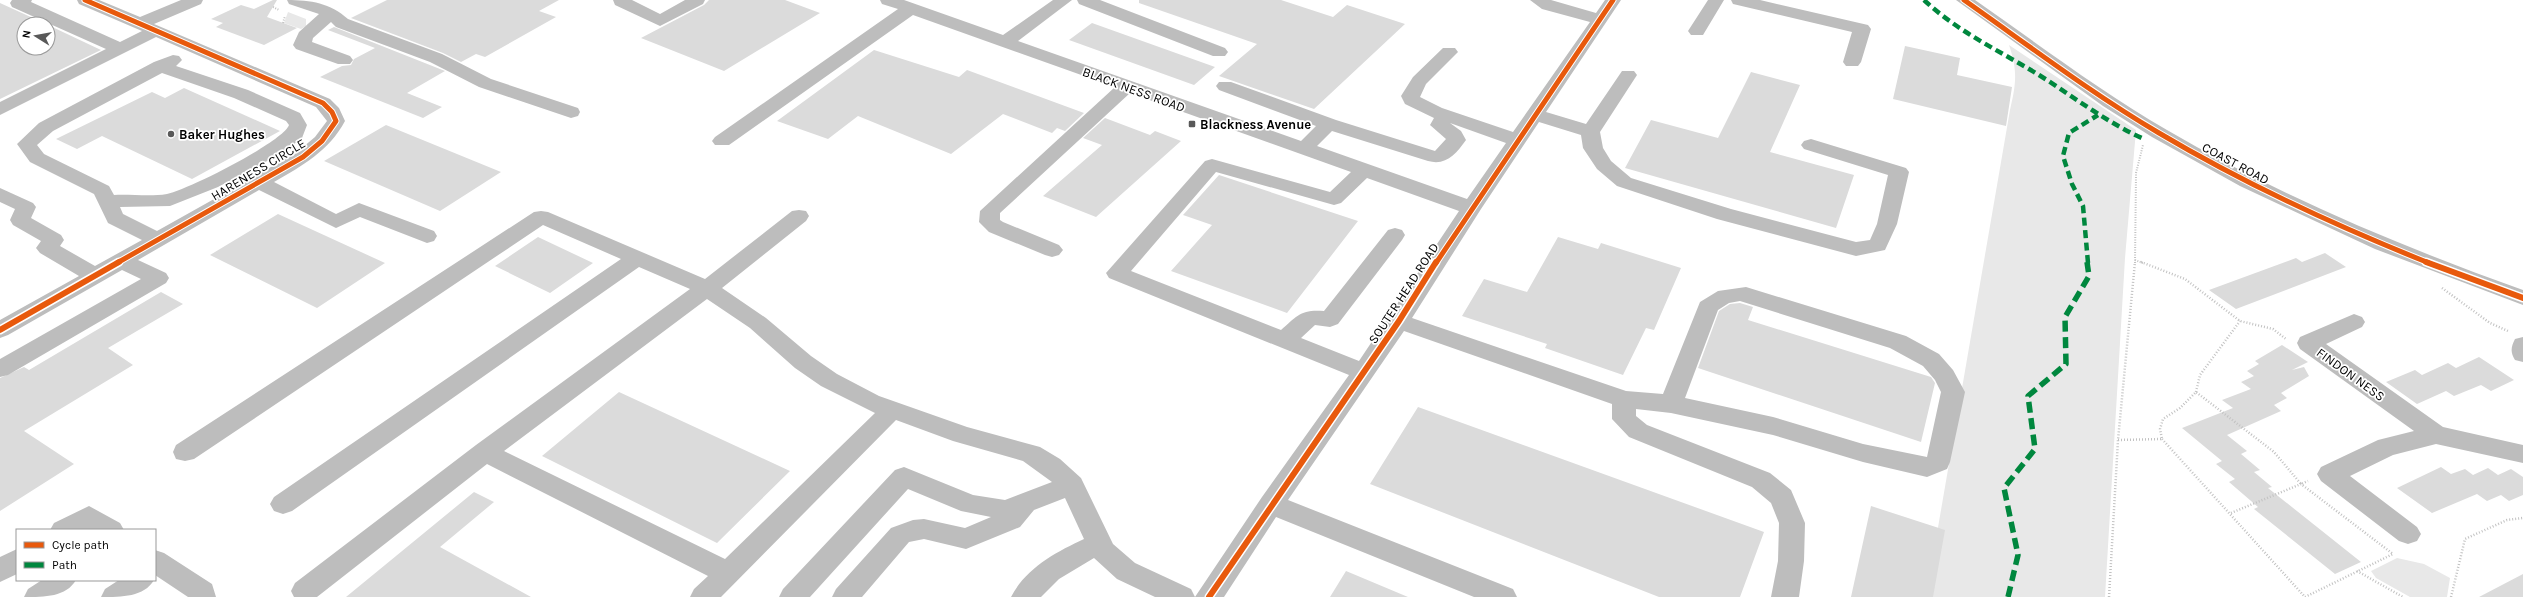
<svg xmlns="http://www.w3.org/2000/svg" width="2523" height="597" viewBox="0 0 2523 597" font-family="Karla,sans-serif">
	<style>
		.green { fill: #e8e8e8 }
		.building { fill: #dbdbdb }
		.lines { fill: none; stroke-linecap: round; stroke-linejoin: round }
		.path-far1 { stroke: #c2c2c2; stroke-width: 2; stroke-dasharray: 1 1.5; stroke-linecap: butt }
		.path { stroke: #c2c2c2; stroke-width: 2.5; stroke-dasharray: 1 2; stroke-linecap: butt }
		.minor { fill: #bdbdbd; fill-rule: evenodd }
		.quiet-far1 { stroke: #00873e; stroke-width: 4.5; stroke-dasharray: 8 4.5; stroke-linecap: butt }
		.quiet { stroke: #00873e; stroke-width: 5.5; stroke-dasharray: 11 5.5; stroke-linecap: butt }
		.cycleway-far1-casing { stroke: #fff; stroke-width: 7 }
		.cycleway-casing { stroke: #fff; stroke-width: 9 }
		.cycleway-far1 { stroke: #e8590c; stroke-width: 5 }
		.cycleway { stroke: #e8590c; stroke-width: 6 }
		.poi-dot { fill: #595959; stroke: #fff; stroke-width: 1.5 }
		.labels { text-anchor: middle; stroke-width: 3.5; stroke-linejoin: round; paint-order: stroke }
		.street-label { font-size: 13px; fill: #000; stroke: #fff }
		.poi-label { font-size: 13px; font-weight: bold; fill: #000; stroke: #fff; text-anchor: start }
	</style>
	<rect width="100%" height="100%" fill="#fff"/>
	<path class="green" d="M 288,12 L 306,19 L 306,26 L 301,29 L 284,23 Z
		M 2009,45 L 2136,130 L 2125,258 L 2105,597 L 1926,597 L 2010,110 C 2016,84 2018,71 2009,45 Z
		M 2397,558 L 2424,564 L 2450,578 L 2447,597 L 2410,597 L 2376,578 L 2371,571 Z"/>
	<path class="building" d="M 273,0 L 277,0 L 267,17 L 297,28 L 264,45 L 216,27 L 223,23 L 211,19 L 241,5 L 254,9 Z
		M 387,0 L 559,0 L 539,11 L 556,17 L 485,57 L 476,54 L 461,62 L 443,53 L 351,18 Z
		M 709,0 L 785,0 L 820,13 L 724,71 L 641,38 L 704,5 Z
		M 1139,0 L 1281,0 L 1333,17 L 1347,5 L 1405,24 L 1314,109 L 1219,76 L 1257,44 L 1139,3 Z
		M 0,3 L 46,24 L 24,24 L 24,48 L 48,48 L 48,25 L 101,50 L 0,99 Z
		M 1092,23 L 1215,67 L 1194,85 L 1069,40 Z
		M 334,27 L 445,71 L 407,93 L 442,107 L 423,118 L 320,77 L 342,66 L 351,65 L 354,59 L 375,48 L 328,30 Z
		M 1905,46 L 1960,58 L 1957,75 L 2012,87 L 2006,126 L 1893,99 Z
		M 874,50 L 959,77 L 967,70 L 1084,113 L 1065,131 L 1057,128 L 1052,133 L 1003,114 L 951,154 L 858,116 L 828,139 L 777,121 Z
		M 1751,72 L 1800,85 L 1770,152 L 1854,175 L 1836,228 L 1625,168 L 1651,120 L 1718,138 Z
		M 184,88 L 280,131 L 192,179 L 102,136 L 77,149 L 56,139 L 152,92 L 165,98 Z
		M 1105,118 L 1150,135 L 1155,131 L 1181,141 L 1096,217 L 1043,196 L 1102,145 L 1083,138 Z
		M 386,125 L 501,172 L 440,211 L 324,161 Z
		M 1219,175 L 1358,221 L 1287,313 L 1171,271 L 1212,225 L 1183,215 Z
		M 278,214 L 385,263 L 317,308 L 210,255 Z
		M 538,237 L 593,263 L 550,293 L 495,266 Z
		M 1558,237 L 1598,249 L 1601,243 L 1681,268 L 1654,330 L 1646,328 L 1623,375 L 1545,348 L 1547,344 L 1462,316 L 1484,279 L 1527,292 Z
		M 2325,253 L 2346,267 L 2236,309 L 2209,290 L 2296,258 L 2302,262 Z
		M 161,292 L 183,304 L 108,348 L 133,365 L 24,431 L 74,464 L 0,511 L 0,378 L 24,367 L 29,370 Z
		M 1740,303 L 1753,307 L 1748,320 L 1931,377 L 1935,383 L 1921,442 L 1698,368 L 1719,311 L 1730,304 Z
		M 2282,345 L 2308,362 L 2292,370 L 2304,367 L 2309,376 L 2281,393 L 2287,398 L 2274,405 L 2281,411 L 2227,435 L 2247,451 L 2241,454 L 2260,470 L 2254,472 L 2272,487 L 2268,488 L 2361,562 L 2335,574 L 2254,509 L 2258,507 L 2229,482 L 2235,479 L 2216,464 L 2222,461 L 2182,428 L 2233,408 L 2222,400 L 2251,389 L 2241,382 L 2254,376 L 2247,371 L 2259,364 L 2255,361 Z
		M 2479,357 L 2514,380 L 2491,391 L 2481,385 L 2454,396 L 2446,391 L 2417,404 L 2386,382 L 2415,370 L 2422,375 L 2448,363 L 2456,368 Z
		M 619,392 L 790,471 L 717,543 L 542,456 Z
		M 1418,407 L 1764,532 L 1740,597 L 1659,597 L 1370,484 Z
		M 2441,467 L 2451,474 L 2465,469 L 2473,475 L 2488,468 L 2498,475 L 2511,469 L 2523,477 L 2523,495 L 2509,501 L 2501,495 L 2487,501 L 2477,494 L 2432,513 L 2397,488 Z
		M 474,492 L 494,502 L 440,547 L 531,597 L 346,597 Z
		M 1871,506 L 1945,530 L 1933,597 L 1851,597 Z
		M 1346,571 L 1408,597 L 1330,597 Z
		M 2523,574 L 2523,597 L 2479,597 Z"/>
	<g class="lines">
		<path class="path-far1" d="M 273,7 L 279,10
			M 283,23 L 285,16
			M 2135,260 L 2143,263
			M 2135,263 L 2136,173 L 2143,145"/>
		<path class="path" d="M 2141,262 L 2185,279 L 2240,321 L 2273,329 L 2286,339
			M 2442,288 L 2490,323 L 2508,331
			M 2196,392 L 2200,375 L 2240,321
			M 2162,439 L 2305,597
			M 2118,440 L 2162,439 L 2160,429 L 2163,419 L 2180,408 L 2196,392 L 2274,452 L 2301,484 L 2308,481
			M 2231,513 L 2301,484 L 2393,554
			M 2357,571 L 2403,597
			M 2109,597 L 2118,440 L 2135,262
			M 2305,597 L 2393,554
			M 2451,597 L 2465,539 L 2507,520 L 2523,518"/>
		<path class="minor" d="M 12,0 L 32,0 L 31,2 L 120,42 L 142,31 L 79,4 L 77,0 L 99,0 L 140,17 L 181,0 L 203,0 L 201,4 L 154,24 L 330,99 L 339,108 L 345,121 C 329,151 302,166 274,182 L 336,214 L 359,203 L 434,231 L 437,236 L 434,241 L 427,243 L 360,217 L 336,228 L 259,190 L 138,260 L 166,273 L 169,278 L 166,283 L 8,375 L 0,377 L 0,359 L 141,279 L 122,270 L 8,335 L 0,338 L 0,320 L 79,276 L 40,253 L 36,248 L 41,241 L 13,225 L 10,220 L 15,209 L 0,202 L 0,188 L 33,203 L 36,207 L 31,218 L 61,235 L 64,240 L 60,246 L 95,266 L 142,240 L 108,223 L 94,194 L 30,162 L 17,144 L 39,123 L 154,62 L 173,55 L 179,56 L 182,60 L 176,66 L 248,90 L 300,113 L 307,125 L 302,138 L 282,153 L 218,187 L 170,206 L 120,207 L 123,214 L 157,231 L 296,153 L 315,137 L 327,121 L 316,107 L 156,37 L 0,115 L 0,102 L 106,49 L 12,7 L 10,3 ZM 162,73 L 234,98 L 286,121 L 289,125 C 283,142 187,190 167,194 C 150,197 131,194 114,195 L 109,186 L 44,154 L 37,145 L 53,131 Z
			M 287,0 C 311,0 330,3 348,19 L 442,54 L 491,79 L 578,108 L 580,112 L 578,116 L 571,118 L 479,87 L 430,62 L 336,27 L 331,22 L 313,38 L 312,42 L 350,56 L 353,60 L 350,64 L 338,64 L 296,49 L 293,45 L 299,32 L 319,14 L 289,4 Z
			M 613,0 L 632,0 L 660,14 L 685,0 L 705,0 L 703,4 L 660,26 L 615,5 Z
			M 880,0 L 904,0 L 1003,35 L 1053,0 L 1072,0 L 1018,41 L 1301,141 L 1316,126 L 1219,90 L 1216,86 L 1219,82 L 1231,82 L 1336,120 L 1435,151 L 1446,139 L 1430,125 L 1434,118 L 1405,104 L 1401,96 L 1413,77 L 1443,48 L 1455,48 L 1458,52 L 1426,84 L 1420,97 L 1442,108 L 1513,132 L 1590,22 L 1542,9 L 1530,0 L 1551,0 L 1596,13 L 1605,0 L 1621,0 L 1546,112 L 1586,124 L 1622,71 L 1634,71 L 1637,75 L 1600,132 L 1603,148 L 1611,161 L 1631,178 L 1731,209 L 1856,242 L 1870,240 L 1877,224 L 1888,175 L 1804,149 L 1801,145 L 1804,141 L 1811,139 L 1906,168 L 1909,172 L 1897,224 L 1885,250 L 1856,256 L 1717,219 L 1617,186 L 1597,169 L 1583,148 L 1581,135 L 1539,122 L 1481,209 L 1412,318 L 1626,391 L 1663,394 L 1700,302 L 1718,291 L 1746,287 L 1906,336 L 1939,354 L 1953,370 L 1965,392 L 1950,462 L 1947,469 L 1927,477 L 1863,462 L 1773,435 L 1671,413 L 1636,409 L 1636,416 L 1647,425 L 1770,473 L 1791,490 L 1805,523 L 1804,561 L 1799,597 L 1771,597 L 1778,561 L 1779,523 L 1771,503 L 1752,487 L 1629,437 L 1612,419 L 1612,404 L 1404,331 L 1288,500 L 1513,589 L 1517,597 L 1474,597 L 1276,517 L 1224,597 L 1195,597 L 1262,497 L 1349,375 L 1109,278 L 1106,273 L 1205,161 L 1212,159 L 1330,192 L 1351,172 L 1130,93 L 1000,213 L 1000,220 L 1003,222 L 1059,245 L 1063,250 L 1059,255 L 1052,257 L 1045,255 L 989,232 L 979,222 L 980,211 L 1115,87 L 913,15 L 729,145 L 715,145 L 712,141 L 715,137 L 898,9 L 882,4 ZM 1450,123 L 1506,143 L 1467,199 L 1317,146 L 1332,131 L 1428,161 C 1446,166 1456,154 1466,140 L 1461,131 ZM 1216,172 L 1334,205 L 1341,203 L 1367,178 L 1459,211 L 1359,361 L 1301,338 L 1315,325 L 1330,327 L 1338,324 L 1402,240 L 1405,235 L 1402,230 L 1395,228 L 1388,230 L 1324,311 C 1301,309 1297,316 1281,330 L 1131,271 ZM 1740,301 L 1890,348 L 1923,366 L 1935,380 L 1941,392 L 1927,457 L 1863,444 L 1773,417 L 1685,398 L 1718,310 L 1729,303 Z
			M 1077,0 L 1100,0 L 1225,48 L 1228,52 L 1225,56 L 1213,56 L 1079,4 Z
			M 1708,0 L 1724,0 L 1703,35 L 1691,35 L 1688,31 Z
			M 1731,0 L 1760,0 L 1868,25 L 1871,29 L 1861,62 L 1858,66 L 1846,66 L 1843,62 L 1852,32 L 1733,4 Z
			M 1956,0 L 1975,0 C 2038,44 2100,91 2167,130 C 2280,196 2400,246 2523,290 L 2523,305 L 2375,249 L 2240,186 L 2152,137 L 2103,106 Z
			M 799,210 L 806,211 L 809,216 L 806,221 L 722,288 L 766,318 L 811,356 L 837,374 L 879,396 L 967,427 L 1040,447 L 1060,459 L 1081,478 L 1113,544 L 1135,563 L 1191,589 L 1195,597 L 1155,597 L 1117,579 L 1094,558 L 1059,579 L 1041,597 L 1011,597 C 1026,568 1056,552 1084,539 L 1065,498 L 1034,510 L 1020,527 L 966,549 L 924,539 L 909,542 L 862,597 L 832,597 L 836,589 L 891,528 L 913,520 L 924,519 L 965,528 L 991,517 L 961,511 L 908,489 L 810,597 L 779,597 L 783,589 L 895,470 L 904,467 L 973,495 L 1005,500 L 1052,482 L 1023,461 L 953,441 L 896,420 L 721,597 L 690,597 L 694,589 L 708,576 L 487,464 L 317,597 L 294,597 L 291,591 L 295,583 L 476,445 L 690,289 L 639,267 L 292,511 L 283,514 L 274,511 L 270,504 L 274,497 L 621,259 L 543,225 L 194,459 L 185,461 L 176,459 L 173,452 L 176,445 L 534,212 L 541,211 L 548,212 L 705,279 L 792,211 ZM 707,299 L 750,328 L 795,368 L 821,386 L 875,413 L 725,559 L 504,451 Z
			M 2354,314 L 2362,317 L 2365,322 L 2362,327 L 2326,344 L 2443,427 L 2523,445 L 2523,463 L 2436,444 L 2393,455 L 2350,476 L 2417,527 L 2421,534 L 2417,541 L 2408,544 L 2399,541 L 2321,481 L 2317,474 L 2321,467 L 2378,440 L 2414,431 L 2300,349 L 2297,343 L 2300,337 Z
			M 2523,337 L 2523,362 L 2515,360 C 2510,352 2511,347 2515,339 Z
			M 89,506 L 120,523 L 124,530 L 50,530 L 54,523 Z
			M 17,549 L 17,574 L 0,582 L 0,557 Z
			M 155,550 L 164,553 L 212,584 L 216,597 L 188,597 L 155,575 Z
			M 42,580 L 76,580 C 66,597 45,597 24,597 L 28,589 Z
			M 119,580 L 154,580 C 144,597 122,597 101,597 L 105,589 Z"/>
		<path class="quiet-far1" d="M 1924,0 C 1958,32 2000,51 2039,75 C 2074,97 2106,122 2144,139
			M 2088,263 L 2083,206 L 2072,184 L 2063,156 L 2069,133 L 2098,115"/>
		<path class="quiet" d="M 2008,597 L 2018,555 L 2004,488 L 2035,449 L 2028,396 L 2066,364 L 2065,317 L 2089,276 L 2087,262"/>
		<defs>
			<path id="cycleway-far1" d="M 85,0 L 323,103 L 332,112 L 336,121 L 322,141 L 303,157 L 117,263
				M 1964,0 C 2028,45 2091,93 2159,133 C 2245,184 2336,226 2429,263
				M 1436,263 L 1613,0"/>
			<path id="cycleway" d="M 2426,262 L 2523,298
				M 0,330 L 119,262
				M 1209,597 L 1399,321 L 1436,262"/>
		</defs>
		<use href="#cycleway-far1" class="cycleway-far1-casing"/>
		<use href="#cycleway" class="cycleway-casing"/>
		<use href="#cycleway-far1" class="cycleway-far1"/>
		<use href="#cycleway" class="cycleway"/>
	</g>
	<g class="poi-dot">
		<rect x="1188" y="120" width="8" height="8" rx="2"/>
		<circle cx="171" cy="134" r="4"/>
	</g>
	<g class="labels">
		<g class="street-label">
			<text transform="translate(1134 89) rotate(20)" y="5">BLACK NESS ROAD</text>
			<text transform="translate(2236 163) rotate(28)" y="5">COAST ROAD</text>
			<text transform="translate(258 169) rotate(-31)" y="5">HARENESS CIRCLE</text>
			<text transform="translate(1403 293) rotate(-57)" y="5">SOUTER HEAD ROAD</text>
			<text transform="translate(2351 374) rotate(36)" y="5">FINDON NESS</text>
		</g>
		<g class="poi-label">
			<text x="1200" y="129">Blackness Avenue</text>
			<text x="179" y="139">Baker Hughes</text>
		</g>
	</g>
	<rect x="16" y="529" width="140" height="52" fill="#ffffff" stroke="#999999"/>
	<rect x="24" y="542" width="20" height="6" fill="#e8590c" stroke="#999999"/>
	<text x="52" y="549" font-size="12" fill="#000000">Cycle path</text>
	<rect x="24" y="562" width="20" height="6" fill="#00873e" stroke="#999999"/>
	<text x="52" y="569" font-size="12" fill="#000000">Path</text>
	<g transform="translate(36 36) rotate(281)"><circle r="19" fill="#ffffff" stroke="#999999"/>
	<path d="M0-3L7 15L0 10L-7 15Z" fill="#595959"/>
	<text y="-6" font-size="11" font-weight="bold" text-anchor="middle" fill="#000000">N</text>
	</g>
</svg>
